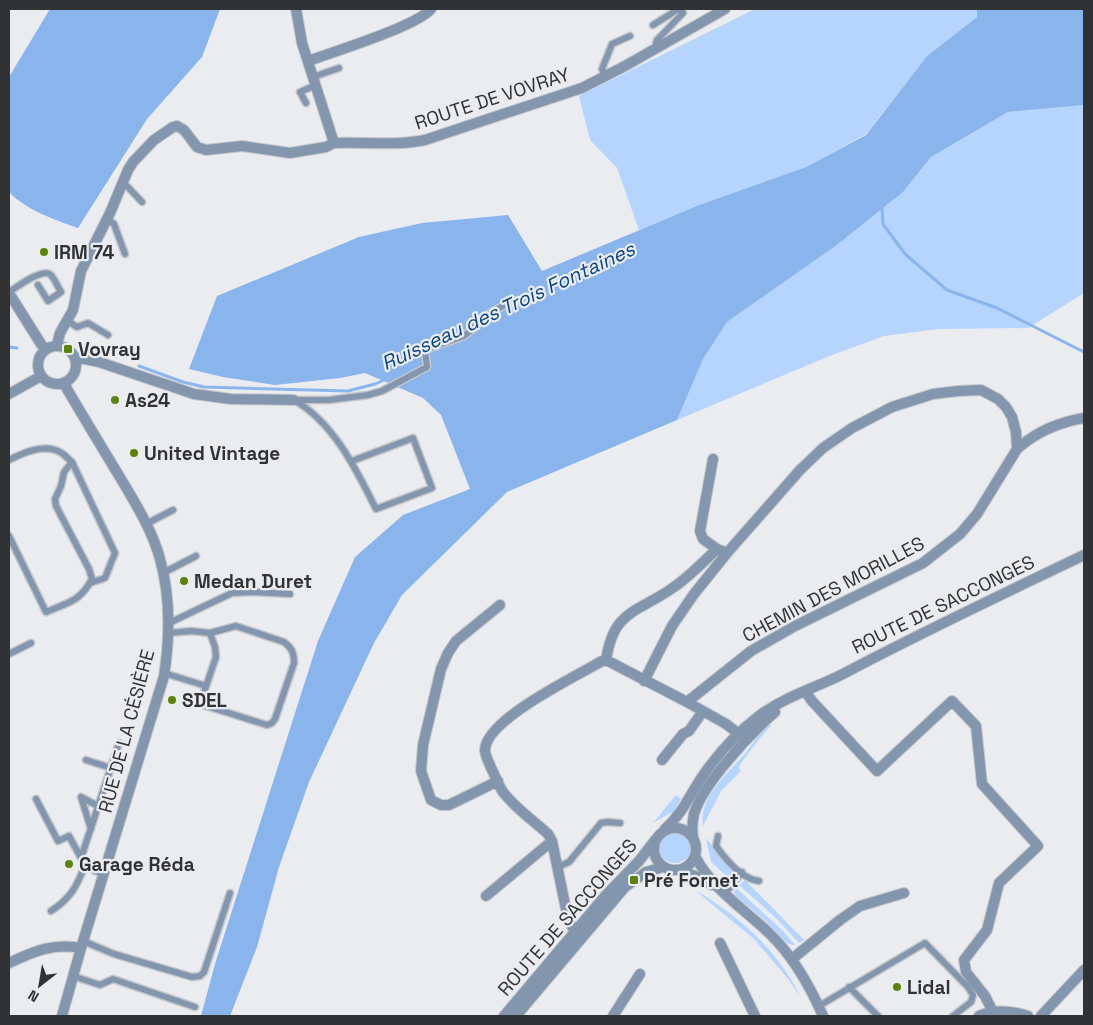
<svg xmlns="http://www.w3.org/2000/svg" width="1093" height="1025" viewBox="0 0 1093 1025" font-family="'Space Grotesk',sans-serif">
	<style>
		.green { fill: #b5d4fe }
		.forest { fill: #89b4ec }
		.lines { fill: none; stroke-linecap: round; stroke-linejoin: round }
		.stream { stroke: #8ab5ed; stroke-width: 3 }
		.service-casing { stroke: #c5c7ca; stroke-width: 9 }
		.minor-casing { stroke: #c5c7ca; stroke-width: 12 }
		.tertiary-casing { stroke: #c5c7ca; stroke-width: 12 }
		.service { stroke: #8396ae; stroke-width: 6 }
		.minor { stroke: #8396ae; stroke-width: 10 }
		.tertiary { stroke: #8396ae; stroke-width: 10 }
		.poi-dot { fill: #5c8307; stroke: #eaecf0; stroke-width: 2 }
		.labels { text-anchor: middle; stroke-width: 4.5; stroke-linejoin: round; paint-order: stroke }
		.street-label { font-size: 19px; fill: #313233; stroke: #eaecf0 }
		.poi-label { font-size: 19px; font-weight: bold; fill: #313233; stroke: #eaecf0; text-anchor: start }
		.water-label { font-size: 20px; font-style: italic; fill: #084486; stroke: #eaecf0 }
	</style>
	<rect width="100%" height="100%" fill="#eaecf0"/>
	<path class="green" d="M 755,9 L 977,9 L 977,17 L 927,56 L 866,134 L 806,167 L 699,205 L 639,230 L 617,168 L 590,140 L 579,96 Z
		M 1084,105 L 1084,293 L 1028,328 L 938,329 L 884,336 L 832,355 L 677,420 L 703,359 L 727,322 L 837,245 L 903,192 L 931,157 L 1008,112 Z
		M 769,723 L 771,726 C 759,738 750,752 739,766 L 739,769 L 741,771 L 721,791 L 703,826 C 698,797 730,772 747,751 C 754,742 761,731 769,723 Z
		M 676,795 L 681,799 L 674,811 L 653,823 Z
		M659 847a16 16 0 1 1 32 0a16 16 0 1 1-32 0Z
		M 706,838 L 732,870 L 733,873 L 730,879 L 711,862 Z
		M 745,880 L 804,940 L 799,943 L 776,918 L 739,885 Z
		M 736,888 L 783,931 L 795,945 L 792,945 L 786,942 L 767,922 L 736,896 L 734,892 Z
		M 695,890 C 738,915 780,952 801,998 L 789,980 L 754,939 Z"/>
	<path class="forest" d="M 50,9 L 220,9 L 202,57 L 147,119 L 78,228 C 55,220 26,210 9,192 L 9,77 Z
		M 977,9 L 1084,9 L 1084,105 L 1008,112 L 931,157 L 903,192 L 837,245 L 727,322 L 703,359 L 677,420 L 507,492 L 402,595 L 374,643 L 309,782 L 279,867 L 257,947 L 230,1016 L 201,1016 L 215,964 L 318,641 L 355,557 L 403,515 L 470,489 L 441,415 L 423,398 L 365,373 L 340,378 L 275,385 L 223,377 L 189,369 L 217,296 L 359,237 L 422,223 L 508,215 L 542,271 L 699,205 L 806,167 L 866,135 L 927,56 L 977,17 Z"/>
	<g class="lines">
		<path class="stream" d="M 1061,74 L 1084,105
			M 874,177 L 881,189 L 883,224 L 905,254 L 947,290 L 997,308 L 1084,352
			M 9,347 L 17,348
			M 139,366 L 183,382 L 204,387 L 348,391 L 375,384 L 402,372 L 419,360 L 478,338 L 534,311 L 591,286 L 634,261 L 685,247 L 723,227 L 740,226 L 759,204 L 799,186 L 868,181 L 924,141 L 965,117 L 1053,77 L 1084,66"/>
		<defs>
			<path id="service" d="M 653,25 L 677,10 L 681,10 L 683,13 L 657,40 L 656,44 L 657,48
				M 606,76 L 602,69 L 612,44 L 630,36
				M 313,77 L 339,68
				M 306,103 L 300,92 L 316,85
				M 123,182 L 142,202
				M 107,219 L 114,224 L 125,254
				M 9,292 C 17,287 43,267 51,275 C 55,280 58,287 61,292 L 48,301 L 38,285
				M 68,321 L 77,327 L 88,323 L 108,335
				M 294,400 C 334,423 356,469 376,509 L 432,488 L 413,438 L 352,461
				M 295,400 L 329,400 L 368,395 L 382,391 L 427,367 L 425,350 L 464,336 L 473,329 L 479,320 L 508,303
				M 9,460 C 23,453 44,443 60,452 C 64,454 68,459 72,462 L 115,553 L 105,578 L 90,583
				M 146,524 L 173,510
				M 9,536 L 46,612 C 67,603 80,602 92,579 L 89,569 L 56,506 L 55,499 L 61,486 L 64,472 L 72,462
				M 163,573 L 196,556
				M 169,623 L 232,593 L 252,592 L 290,594
				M 236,626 L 284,642 C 292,648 294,653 294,663 L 275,719 L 272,723 L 267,725 L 200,704 L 216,657 L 215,647 L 210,633 Z
				M 169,633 L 191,631 L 210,633
				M 9,654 L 31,643
				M 164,673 L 206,686
				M 86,760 L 111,768
				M 81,797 L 91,829
				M 81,797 L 98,806
				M 36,799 L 58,841 L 69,836 L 85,865 C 77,886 71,898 51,911
				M 718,836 L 716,846 C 726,860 742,879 759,881
				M 81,858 L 119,743
				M 85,865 L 95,871 L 104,874
				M 558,867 L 569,862 L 601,823 L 607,822 L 620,823
				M 725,894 L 742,872
				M 83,941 L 114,954 L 192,977 L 200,976 L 204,972 L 230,893
				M 73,976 L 100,985 L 113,979 L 195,1007
				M 849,987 L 878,1016
				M 819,1006 L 925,943 L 968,987 L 973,995 L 971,1002 L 953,1016"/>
			<path id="minor" d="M 296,9 L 302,43 L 334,143 C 365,142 395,146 425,140 L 582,88 L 625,66 L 725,9
				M 308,61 C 333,52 417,26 431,9
				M 9,293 L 41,344 L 45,349
				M 57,345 L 60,333 L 73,310 L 81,271 L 110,213 L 128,170 L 133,162 L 154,140 L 173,127 L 177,126 L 184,130 L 197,147 L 206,150 L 242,146 L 290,153 L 326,147 L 334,143
				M38 365a19 19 0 1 1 38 0a19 19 0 1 1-38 0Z
				M 75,357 L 99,362 L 194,394 L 231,399 L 294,400
				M 9,394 L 41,376
				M 1017,449 C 1036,432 1060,422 1084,418
				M 713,459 L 700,531 L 703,539 L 717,549
				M 606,661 C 613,609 638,613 674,587 C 690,576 703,562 717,549 L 727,553
				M 644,681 L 672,626 L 694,594 L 727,553 L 800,470 L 823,448 L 852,428 L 892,407 L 933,394 L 958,391 L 981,390 L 998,399 L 1006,407 L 1012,417 L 1016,432 L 1017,449 L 977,514 L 960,534 L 923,563 L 795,626 L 751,651 L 687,702
				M 807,694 L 812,701 L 877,771 L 952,701 L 976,726 L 982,784 L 1038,846 L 999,883 L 987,930 L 964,960 L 966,972 L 985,996 L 993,1012
				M 662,760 L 683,734 L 689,731 L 703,711
				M 498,781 L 449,805 L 441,805 L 431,800 L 421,771 L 423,745 L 441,669 L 448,653 L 456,641 L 500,605
				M 486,896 L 552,841
				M 575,932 L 568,919 L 552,841 L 548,834 C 534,821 515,808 503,792 C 498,785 495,775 491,768 C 489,762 485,756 485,750 C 486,719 577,676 602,661 L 608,661 L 687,702 L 726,724 L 739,734
				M 720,943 L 755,1016
				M 792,959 L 840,920 L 860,906 L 904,893
				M 9,963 C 34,951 53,943 81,948
				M 62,1016 L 81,948 L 164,676 C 170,637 171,598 160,559 C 152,529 134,501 118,474 C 101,446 84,418 67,389 L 65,382
				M 613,1016 L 640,974
				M 979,1016 C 994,1009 1013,1011 1028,1016
				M 1041,1016 L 1084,970"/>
			<path id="tertiary" d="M654 849a21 21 0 1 1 42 0a21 21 0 1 1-42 0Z
				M 665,829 C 683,813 689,796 702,777 C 717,755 738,732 759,716 C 784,697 815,688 843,674 C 922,632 1003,594 1084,555
				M 693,837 C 692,830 692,822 694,814 C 703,783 751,733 775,712
				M 695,856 C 712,889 743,908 769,933 C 793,956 810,986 823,1016
				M 678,870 L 695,876 L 712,885
				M 504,1016 L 605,896 L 639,861 L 656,839
				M 516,1016 L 625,887 L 646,872 L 663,867"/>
		</defs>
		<use href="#service" class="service-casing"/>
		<use href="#minor" class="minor-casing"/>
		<use href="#tertiary" class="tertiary-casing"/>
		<use href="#service" class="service"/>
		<use href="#minor" class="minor"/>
		<use href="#tertiary" class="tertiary"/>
	</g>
	<g class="poi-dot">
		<circle cx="44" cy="252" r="5"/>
		<rect x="63" y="344" width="10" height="10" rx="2.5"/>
		<circle cx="115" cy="400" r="5"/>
		<circle cx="134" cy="453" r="5"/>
		<circle cx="184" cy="581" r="5"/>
		<circle cx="172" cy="700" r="5"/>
		<circle cx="69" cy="864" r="5"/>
		<rect x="629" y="875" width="10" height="10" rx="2.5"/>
		<circle cx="897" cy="987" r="5"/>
	</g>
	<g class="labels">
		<g class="street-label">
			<text transform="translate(492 98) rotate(-18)" y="7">ROUTE DE VOVRAY</text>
			<text transform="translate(833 589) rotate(-28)" y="7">CHEMIN DES MORILLES</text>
			<text transform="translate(943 604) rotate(-26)" y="7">ROUTE DE SACCONGES</text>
			<text transform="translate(126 731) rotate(-75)" y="7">RUE DE LA CÉSIÈRE</text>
			<text transform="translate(567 917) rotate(-49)" y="7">ROUTE DE SACCONGES</text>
		</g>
		<g class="poi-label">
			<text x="54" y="259">IRM 74</text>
			<text x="78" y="356">Vovray</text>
			<text x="125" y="407">As24</text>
			<text x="144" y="460">United Vintage</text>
			<text x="194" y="588">Medan Duret</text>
			<text x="182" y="707">SDEL</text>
			<text x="79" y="871">Garage Réda</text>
			<text x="644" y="887">Pré Fornet</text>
			<text x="907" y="994">Lidal</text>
		</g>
		<g class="water-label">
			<text transform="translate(508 306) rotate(-25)" y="7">Ruisseau des Trois Fontaines</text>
		</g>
	</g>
	<rect width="1093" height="1025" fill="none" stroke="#313233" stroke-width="20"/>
	<g transform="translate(40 985) rotate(211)" stroke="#eaecf0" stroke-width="4" paint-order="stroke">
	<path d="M0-4L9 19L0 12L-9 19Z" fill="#313233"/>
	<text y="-8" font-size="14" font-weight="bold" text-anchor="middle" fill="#313233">N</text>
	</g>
</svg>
